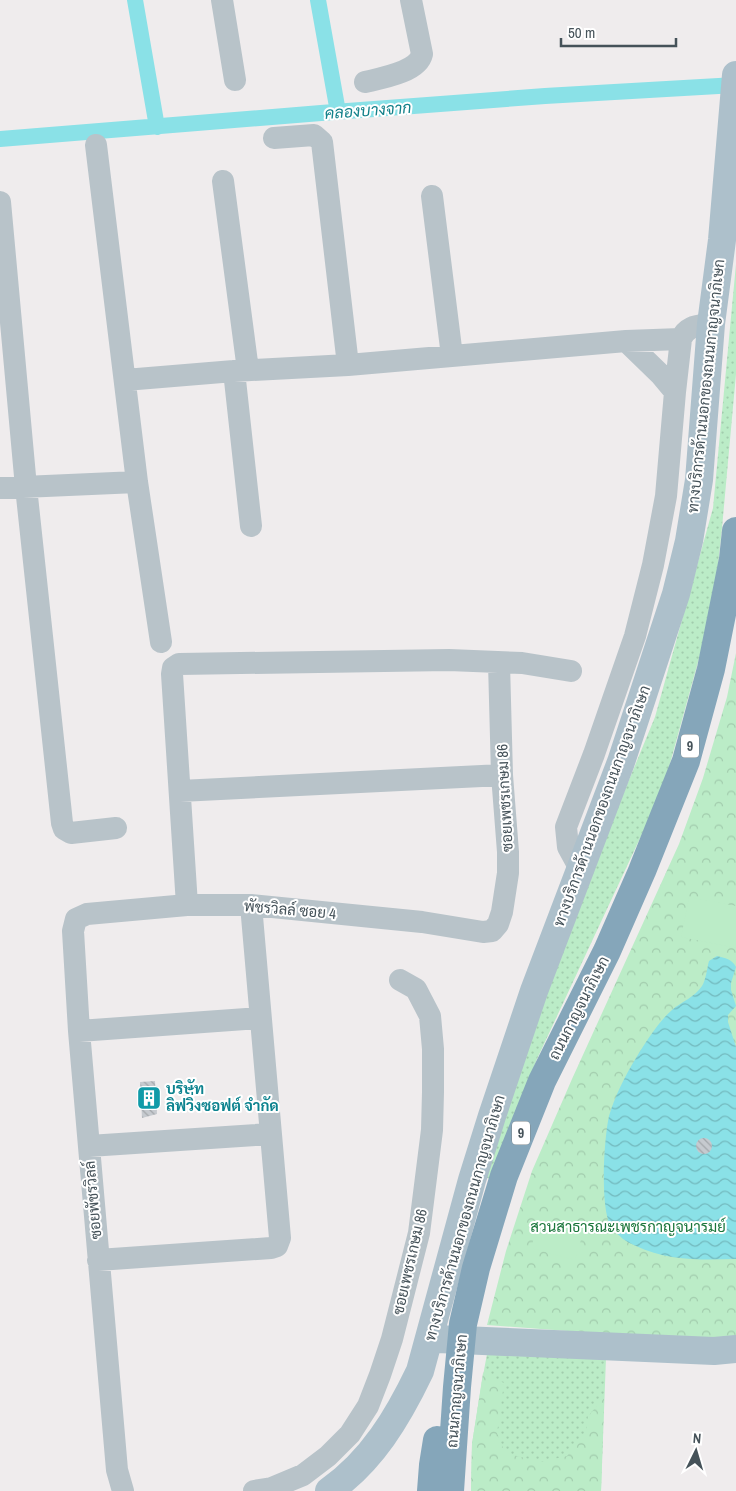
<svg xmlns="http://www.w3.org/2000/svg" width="736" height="1491" viewBox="0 0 736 1491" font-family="'Archivo Narrow',Sarabun,sans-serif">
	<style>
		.grass { fill: url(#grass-dots) }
		.forest { fill: url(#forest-crowns) }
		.pitch { fill: #bbecc7 }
		.water { fill: url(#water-waves) }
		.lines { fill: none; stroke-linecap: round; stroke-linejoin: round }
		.canal { stroke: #8ae1e7; stroke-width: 16 }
		.building { fill: url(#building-back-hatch) }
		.minor { stroke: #b8c3c9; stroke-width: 22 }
		.major { stroke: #adc0cb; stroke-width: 28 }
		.highway { stroke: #85a6ba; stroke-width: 28 }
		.labels { text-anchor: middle; stroke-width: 4; stroke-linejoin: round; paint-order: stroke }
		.shield { fill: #fff; stroke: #7d868b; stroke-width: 1 }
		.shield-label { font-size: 14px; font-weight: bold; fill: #455259 }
		.street-label { font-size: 15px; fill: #455259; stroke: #fff }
		.culture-label { font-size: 15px; font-weight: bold; fill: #0d838f; stroke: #fff; text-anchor: start }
		.park-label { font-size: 15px; fill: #1a763b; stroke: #fff }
		.water-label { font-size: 16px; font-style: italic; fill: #12818a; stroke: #fff }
	</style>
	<defs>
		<pattern id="grass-dots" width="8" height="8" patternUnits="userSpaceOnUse" patternTransform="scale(1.25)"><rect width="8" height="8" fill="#bbecc7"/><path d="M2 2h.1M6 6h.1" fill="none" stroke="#a2ccad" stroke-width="1.8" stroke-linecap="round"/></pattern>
		<pattern id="forest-crowns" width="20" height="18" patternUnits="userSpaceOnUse" patternTransform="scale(1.25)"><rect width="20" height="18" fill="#bbecc7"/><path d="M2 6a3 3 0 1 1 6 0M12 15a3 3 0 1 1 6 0" fill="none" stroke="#a2ccad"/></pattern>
		<pattern id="water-waves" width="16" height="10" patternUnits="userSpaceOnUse" patternTransform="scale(1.25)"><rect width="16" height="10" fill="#8ae1e7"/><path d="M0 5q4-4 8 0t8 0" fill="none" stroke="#73b9be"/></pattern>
		<pattern id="building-back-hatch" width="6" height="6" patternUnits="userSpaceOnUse" patternTransform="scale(1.25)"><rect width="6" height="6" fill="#c6cacf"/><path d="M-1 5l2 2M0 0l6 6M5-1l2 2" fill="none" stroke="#a3a7ab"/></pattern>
	</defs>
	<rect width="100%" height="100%" fill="#efeced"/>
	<path class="grass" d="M 736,264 L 736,374 L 722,528 L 716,584 L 706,633 L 663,789 L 537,1059 L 490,1179 L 479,1175 L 579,901 L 655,717 L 713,508 Z
		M 487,1354 L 606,1358 L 601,1491 L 471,1491 L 472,1444 L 482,1381 Z"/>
	<path class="forest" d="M 736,653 L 736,1337 L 715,1339 L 647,1337 L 487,1325 L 506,1251 L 532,1171 L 572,1079 L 679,844 L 703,778 L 727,697 Z
		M 483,1373 L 504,1383 L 497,1433 L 505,1453 L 541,1462 L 567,1456 L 586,1433 L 588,1416 L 604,1398 L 601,1491 L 471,1491 L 472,1444 Z"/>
	<path class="pitch" d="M 689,897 L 736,906 L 736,948 L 681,937 Z
		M 539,1220 L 583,1233 L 575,1260 L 531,1248 Z"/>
	<path class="water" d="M 717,956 C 725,958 732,959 736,967 L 731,983 L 731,990 L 736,1006 L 728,1015 L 728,1022 L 736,1047 L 736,1259 C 702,1260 667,1261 636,1246 C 632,1244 627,1242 623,1239 C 619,1235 612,1230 610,1225 C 600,1204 604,1139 609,1116 C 615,1096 625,1076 636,1058 C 645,1043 659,1021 672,1010 C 681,1002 695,997 702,986 C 706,980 707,968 709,961 Z"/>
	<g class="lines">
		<path class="canal" d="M 135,0 L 157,127
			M 318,0 L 338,112
			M 0,139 L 321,113 L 545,96 L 736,85"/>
	</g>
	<path class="building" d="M 155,1081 L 157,1114 L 142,1118 L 140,1082 Z
		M696 1146a8 8 0 1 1 16 0a8 8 0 1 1-16 0Z"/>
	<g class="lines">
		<path class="minor" d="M 222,0 L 235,80
			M 365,82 C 382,78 418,72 422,54 L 411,0
			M 274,138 L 314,135 L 322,142 L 348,365
			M 96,145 L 137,482 L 161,642
			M 223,181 L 248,370
			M 432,196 L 452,356
			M 0,202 L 26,487 L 62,823 L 64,829 L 71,833 L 116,828
			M 626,341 L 660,374 L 675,392
			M 234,371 L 251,526
			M 125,380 L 234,371 L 348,365 L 626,341 L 681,339
			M 0,488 L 137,482
			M 180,791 L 502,775
			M 580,869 L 568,847 L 566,827 L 594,754 L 635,636 L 653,565 L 666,496 L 675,392 L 681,339 C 687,325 698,326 711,324
			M 187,905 L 172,674 L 173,668 L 179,664 L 449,660 L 522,663 L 571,671
			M 79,1031 L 260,1018
			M 89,1146 L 270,1134
			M 98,1260 L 271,1248 L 277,1246 L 280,1238 L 251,905
			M 123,1491 L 117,1470 L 79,1031 L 73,931 L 76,919 L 87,914 L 187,905 L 251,905 L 422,922 L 483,932 L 492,931 L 498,924 L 502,912 L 508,873 L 508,852 L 502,775 L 499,663
			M 254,1491 L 272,1488 L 303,1475 L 328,1456 L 350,1434 L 368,1406 L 380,1375 L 392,1339 L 419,1233 L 432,1130 L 433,1092 L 433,1049 L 430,1016 L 416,989 L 400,980"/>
		<path class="major" d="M 438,1339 L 714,1351 L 736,1349
			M 329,1491 C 372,1461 398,1417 420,1371 L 472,1180 L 492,1116 L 534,991 L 621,762 L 676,594 L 689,541 L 699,480 L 711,324 L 722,240 L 736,75"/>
		<path class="highway" d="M 431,1491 L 433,1465 L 437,1440
			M 450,1491 L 457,1387 L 463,1324 L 476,1268 L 504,1176 L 542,1081 L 607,951 L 642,871 L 686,761 L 711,669 L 733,559 L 736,531"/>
	</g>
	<defs>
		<symbol id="building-square" viewBox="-11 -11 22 22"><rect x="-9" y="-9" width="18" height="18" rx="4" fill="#0f9aa8" stroke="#fff"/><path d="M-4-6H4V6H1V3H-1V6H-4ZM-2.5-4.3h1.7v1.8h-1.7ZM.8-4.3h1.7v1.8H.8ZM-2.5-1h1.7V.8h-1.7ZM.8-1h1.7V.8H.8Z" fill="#fff"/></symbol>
	</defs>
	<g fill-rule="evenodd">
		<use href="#building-square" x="135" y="1084" width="28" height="28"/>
	</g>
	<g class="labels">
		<g class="shield">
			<rect x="681" y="734.5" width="18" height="23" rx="4"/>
			<rect x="512" y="1121.5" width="18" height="23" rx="4"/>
		</g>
		<g class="shield-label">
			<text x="690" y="751">9</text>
			<text x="521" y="1138">9</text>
		</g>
		<g class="street-label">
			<text transform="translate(706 386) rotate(-84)" y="5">ทางบริการด้านนอกของถนนกาญจนาภิเษก</text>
			<text transform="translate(505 798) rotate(-93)" y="5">ซอยเพชรเกษม 86</text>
			<text transform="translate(602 806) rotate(-70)" y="5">ทางบริการด้านนอกของถนนกาญจนาภิเษก</text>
			<text transform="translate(290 910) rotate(5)" y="5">พัชรวิลล์ ซอย 4</text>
			<text transform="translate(579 1008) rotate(-63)" y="5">ถนนกาญจนาภิเษก</text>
			<text transform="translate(93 1200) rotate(-95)" y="5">ซอยพัชรวิลล์</text>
			<text transform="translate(465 1218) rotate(-74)" y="5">ทางบริการด้านนอกของถนนกาญจนาภิเษก</text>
			<text transform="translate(410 1262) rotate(-77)" y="5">ซอยเพชรเกษม 86</text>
			<text transform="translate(457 1391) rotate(-85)" y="5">ถนนกาญจนาภิเษก</text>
		</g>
		<g class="culture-label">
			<text x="166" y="1094">บริษัท<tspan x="166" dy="17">ลิฟวิ่งซอฟต์ จำกัด</tspan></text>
		</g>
		<g class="park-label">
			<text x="628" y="1232">สวนสาธารณะเพชรกาญจนารมย์</text>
		</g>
		<g class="water-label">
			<text transform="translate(368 110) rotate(-4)" y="6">คลองบางจาก</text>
		</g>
	</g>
	<g transform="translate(696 1451) rotate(5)" stroke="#ffffff" stroke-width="4" paint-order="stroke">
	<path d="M0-4L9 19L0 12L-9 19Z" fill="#455259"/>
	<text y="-8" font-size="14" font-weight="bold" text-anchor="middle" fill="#455259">N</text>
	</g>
	<path d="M561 38v8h115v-8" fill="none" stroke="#455259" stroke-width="2.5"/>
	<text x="568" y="38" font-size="15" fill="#455259" stroke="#ffffff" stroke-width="4" paint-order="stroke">50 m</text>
</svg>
